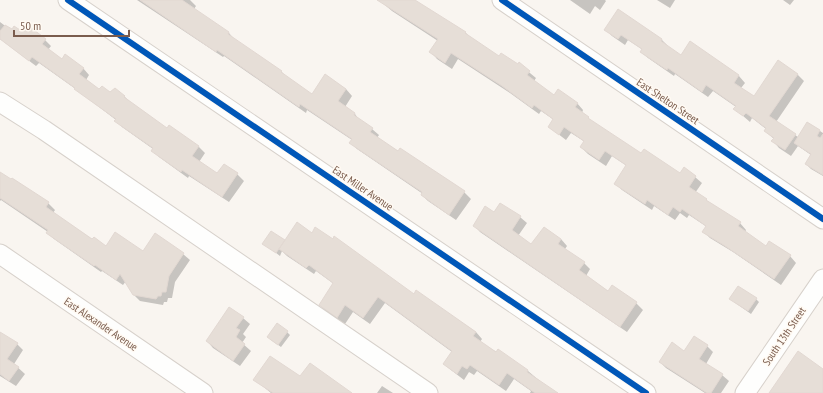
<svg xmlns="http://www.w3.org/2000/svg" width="823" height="393" viewBox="0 0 823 393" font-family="'PT Sans Narrow',sans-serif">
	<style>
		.shadow { fill: #0003 }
		.building { fill: #e6ded7; stroke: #e2d8d2 }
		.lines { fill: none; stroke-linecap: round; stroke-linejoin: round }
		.minor-casing { stroke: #d7d1cb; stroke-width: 21 }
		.minor { stroke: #fefefd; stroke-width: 19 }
		.cycleway-casing { stroke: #fffaf3; stroke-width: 8 }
		.cycleway { stroke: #0057b8; stroke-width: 6 }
		.labels { text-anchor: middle; stroke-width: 3; stroke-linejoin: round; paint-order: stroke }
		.street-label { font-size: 11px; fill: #7a5c4d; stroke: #fffaf3 }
	</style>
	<rect width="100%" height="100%" fill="#f9f5f0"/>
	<path class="shadow" d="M 137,0 L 190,0 L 196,6 L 194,9 L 229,33 L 235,40 L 281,71 L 287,78 L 312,95 L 325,76 L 346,89 L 352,96 L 345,107 L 355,114 L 360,121 L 372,129 L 379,135 L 377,138 L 464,192 L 471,199 L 456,220 L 428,201 L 422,195 L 423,194 L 357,149 L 351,143 L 352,140 L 307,110 L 306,113 L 224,56 L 223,57 Z
		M 379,0 L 413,0 L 465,32 L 472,39 L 499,57 L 518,65 L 519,64 L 536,78 L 534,81 L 554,96 L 577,103 L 583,110 L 582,113 L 595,124 L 641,154 L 680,174 L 695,177 L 702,183 L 695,193 L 740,223 L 746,230 L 745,232 L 766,247 L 790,256 L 796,263 L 781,285 L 733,252 L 710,238 L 704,232 L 707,227 L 689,215 L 687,218 L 680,213 L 675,220 L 654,206 L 652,210 L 622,190 L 615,183 L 627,166 L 612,156 L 606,166 L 588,154 L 581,147 L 585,142 L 571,133 L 566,140 L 549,127 L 554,120 L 541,111 L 539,114 L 510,93 L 458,59 L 452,69 L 437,59 L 431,52 L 438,41 L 392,11 Z
		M 570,0 L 605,0 L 606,1 L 600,10 L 595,6 L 590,14 Z
		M 657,0 L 675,0 L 670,8 Z
		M 783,0 L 794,0 L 790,5 Z
		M 618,11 L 662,40 L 668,46 L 667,47 L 681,56 L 690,42 L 739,76 L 745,83 L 741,88 L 754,98 L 797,74 L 804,81 L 776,122 L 798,137 L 808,123 L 823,133 L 823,176 L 811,169 L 806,164 L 811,155 L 798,146 L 791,156 L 779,148 L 773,141 L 774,139 L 765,131 L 766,129 L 752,118 L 750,122 L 735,109 L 736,107 L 713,91 L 708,97 L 675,74 L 674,76 L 648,58 L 641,52 L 643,50 L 628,40 L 625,45 L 612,36 L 606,30 Z
		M 0,22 L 12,31 L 20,32 L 45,40 L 51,46 L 48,50 L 62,60 L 83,68 L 89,75 L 86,80 L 99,90 L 124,96 L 131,103 L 167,129 L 169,126 L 199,147 L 205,153 L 199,162 L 217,175 L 224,165 L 237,174 L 244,181 L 229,202 L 189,176 L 188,178 L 159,157 L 152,150 L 153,149 L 122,127 L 116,120 L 77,90 L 39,63 L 36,66 L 0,39 Z
		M 0,173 L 12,181 L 13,179 L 48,203 L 55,210 L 53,213 L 93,240 L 106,247 L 143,252 L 183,254 L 190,260 L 175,282 L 172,298 L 168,298 L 167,302 L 164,302 L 163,305 L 140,301 L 134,295 L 126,281 L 123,285 L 102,271 L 101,272 L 54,239 L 47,233 L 48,232 L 1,200 L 0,201 Z
		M 500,204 L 520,217 L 527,223 L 518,236 L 532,246 L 561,239 L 567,246 L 565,249 L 584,263 L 590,269 L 586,276 L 609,292 L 612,287 L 636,303 L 643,310 L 627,332 L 480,232 L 474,225 L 494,213 Z
		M 271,232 L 285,242 L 414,295 L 416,292 L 476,332 L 482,339 L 480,342 L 528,371 L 554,393 L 530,393 L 531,391 L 514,379 L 506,391 L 477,371 L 474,375 L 469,372 L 464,380 L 451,370 L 444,364 L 452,352 L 385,303 L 370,324 L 353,312 L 345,324 L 327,312 L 320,305 L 334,284 L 316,271 L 314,274 L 287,256 L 282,251 L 280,256 L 267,246 Z
		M 756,299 L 759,302 L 751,314 L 734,302 Z
		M 243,318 L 250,324 L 243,334 L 246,337 L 242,343 L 251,351 L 240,366 L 213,348 L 207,341 Z
		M 287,332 L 290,335 L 281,347 L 271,340 Z
		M 0,333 L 17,344 L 23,350 L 14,364 L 25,374 L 16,386 L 0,376 Z
		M 707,346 L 713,352 L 706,364 L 722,375 L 729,381 L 721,393 L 705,393 L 666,368 L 660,362 L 685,352 Z
		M 301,378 L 348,393 L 271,393 L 255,380 Z
		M 382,386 L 393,393 L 377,393 Z"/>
	<path class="building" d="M 140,0 L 182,0 L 229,32 L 228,34 L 282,71 L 281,72 L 312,94 L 325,74 L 346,89 L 338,101 L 355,113 L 354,115 L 373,128 L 370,132 L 398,151 L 400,148 L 465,191 L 449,215 L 421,195 L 422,192 L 349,143 L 352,139 L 300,104 L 299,107 L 217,50 L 216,52 Z
		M 377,0 L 415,0 L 466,32 L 465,33 L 499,56 L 501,53 L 518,64 L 519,62 L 530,71 L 527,75 L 554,95 L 558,89 L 578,103 L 575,107 L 589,117 L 588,118 L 641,153 L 644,149 L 680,173 L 684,167 L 696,176 L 689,187 L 707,199 L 706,200 L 741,222 L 738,226 L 766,246 L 769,241 L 791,255 L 774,279 L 725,246 L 702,232 L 706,226 L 682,209 L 680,212 L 673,207 L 668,215 L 647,200 L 645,204 L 614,184 L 626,165 L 605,151 L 599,160 L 580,147 L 584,141 L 564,127 L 559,135 L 548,127 L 553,119 L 534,105 L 532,108 L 502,86 L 451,53 L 445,63 L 429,52 L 438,39 Z
		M 618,9 L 662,39 L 661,41 L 681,55 L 690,41 L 739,75 L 734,83 L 754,96 L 778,60 L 798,74 L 769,116 L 796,134 L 785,150 L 771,141 L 774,138 L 764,131 L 766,128 L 746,113 L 743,116 L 733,109 L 736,106 L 706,85 L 702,92 L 668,68 L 667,70 L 640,52 L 642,49 L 621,35 L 618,39 L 604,30 Z
		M 5,25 L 12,29 L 14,26 L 20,30 L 23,27 L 27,30 L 30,27 L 46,39 L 42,44 L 62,59 L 65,54 L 84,68 L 79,74 L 99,89 L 102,86 L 110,92 L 115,88 L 125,96 L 124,97 L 167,128 L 169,125 L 199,146 L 192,156 L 217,173 L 224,164 L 238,173 L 222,197 L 182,170 L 181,172 L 151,151 L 153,148 L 114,121 L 116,119 L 74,89 L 75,88 L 32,57 L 29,61 L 0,39 L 0,31 Z
		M 807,122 L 820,130 L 817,136 L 820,138 L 823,134 L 823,175 L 805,164 L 811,154 L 794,143 Z
		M 0,172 L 11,179 L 12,178 L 49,202 L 46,207 L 92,239 L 94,237 L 106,246 L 115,232 L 143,251 L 155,233 L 184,253 L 169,276 L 166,292 L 162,292 L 161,296 L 158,296 L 156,299 L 133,295 L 120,274 L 116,280 L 95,265 L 94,266 L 46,233 L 48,230 L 0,198 Z
		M 500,203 L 521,216 L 512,230 L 531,244 L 544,227 L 561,239 L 558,244 L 585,262 L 579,270 L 608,291 L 612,285 L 637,302 L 620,327 L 473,226 L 485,206 L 494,212 Z
		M 297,222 L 312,233 L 315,227 L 333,239 L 334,236 L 414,294 L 416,290 L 476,332 L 473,336 L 496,352 L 498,349 L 528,370 L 527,372 L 558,393 L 535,393 L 507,373 L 499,385 L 470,365 L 467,369 L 462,366 L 457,374 L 443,364 L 452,351 L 378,297 L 363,318 L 345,305 L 337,318 L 319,305 L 333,283 L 309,265 L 306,268 L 279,249 Z
		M 271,231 L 285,240 L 276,253 L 262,244 Z
		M 738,286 L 757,298 L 748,311 L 729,299 Z
		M 229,307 L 244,317 L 236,328 L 240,330 L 236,337 L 245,344 L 233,361 L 206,341 Z
		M 277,323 L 288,331 L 278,345 L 267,337 Z
		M 0,332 L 18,343 L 7,359 L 19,367 L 9,381 L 0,374 Z
		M 694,336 L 708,345 L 699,359 L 723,374 L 711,393 L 707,393 L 659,362 L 672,342 L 684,351 Z
		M 798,351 L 823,369 L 823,393 L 769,393 Z
		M 270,356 L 300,376 L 310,363 L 352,393 L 273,393 L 253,380 Z"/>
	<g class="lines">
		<defs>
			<path id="minor" d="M 68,0 L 646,393
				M 502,0 L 823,219
				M 0,102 L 44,130 L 428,393
				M 0,254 L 203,393
				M 745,393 L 823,279"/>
		</defs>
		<use href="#minor" class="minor-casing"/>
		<use href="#minor" class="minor"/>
		<defs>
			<path id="cycleway" d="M 68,0 L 646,393
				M 502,0 L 823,219"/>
		</defs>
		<use href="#cycleway" class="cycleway-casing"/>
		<use href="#cycleway" class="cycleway"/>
	</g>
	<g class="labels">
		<g class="street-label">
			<text transform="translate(668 101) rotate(34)" y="4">East Shelton Street</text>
			<text transform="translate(363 188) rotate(34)" y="4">East Miller Avenue</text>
			<text transform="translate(101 324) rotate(34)" y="4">East Alexander Avenue</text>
			<text transform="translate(784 336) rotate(-56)" y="4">South 13th Street</text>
		</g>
	</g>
	<path d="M14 30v6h115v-6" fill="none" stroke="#7a5c4d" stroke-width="2"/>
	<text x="20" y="30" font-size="12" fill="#7a5c4d" stroke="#fffaf3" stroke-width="3" paint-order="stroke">50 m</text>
</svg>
